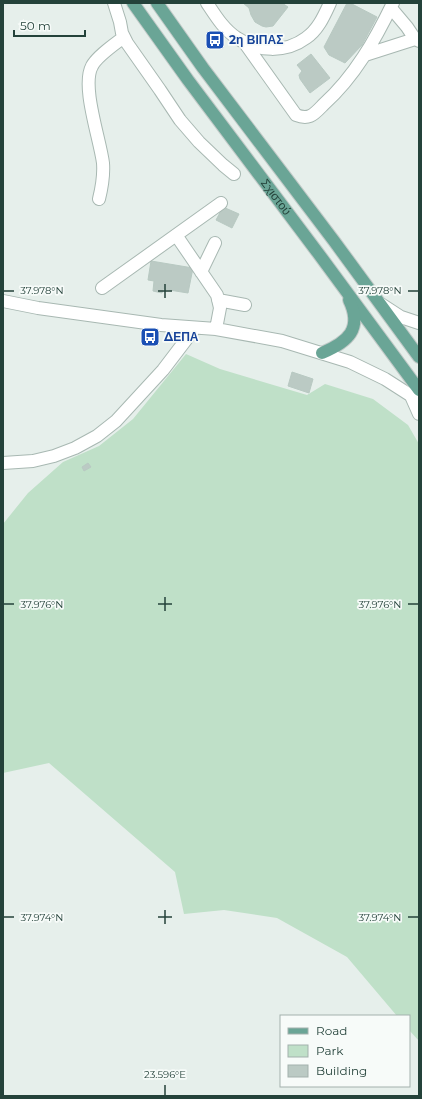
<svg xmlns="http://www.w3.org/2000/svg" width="422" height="1099" viewBox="0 0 422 1099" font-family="Montserrat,sans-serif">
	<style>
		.green { fill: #bfe0c8 }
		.building { fill: #bbcac4; stroke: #b8c9c2 }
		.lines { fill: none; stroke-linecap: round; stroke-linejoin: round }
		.minor-casing { stroke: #a8b8b2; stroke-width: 14 }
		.major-casing { stroke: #c2cac8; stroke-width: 14 }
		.minor { stroke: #fff; stroke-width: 12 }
		.major { stroke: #6aa596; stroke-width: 12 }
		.ticks { fill: none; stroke: #24423a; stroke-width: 1.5 }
		.labels { text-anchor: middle; stroke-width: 3.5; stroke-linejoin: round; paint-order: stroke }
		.transit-label { font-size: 12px; font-weight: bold; fill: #164399; stroke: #f7fbf9; text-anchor: start }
		.street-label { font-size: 12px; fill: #24423a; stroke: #f7fbf9 }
		.ticks-label { font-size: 10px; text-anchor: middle; fill: #24423a; stroke: #f7fbf9; stroke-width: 3.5; stroke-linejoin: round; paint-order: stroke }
	</style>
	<rect width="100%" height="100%" fill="#e6efeb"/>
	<path class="green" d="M 186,354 L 220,369 L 307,395 L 325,384 L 373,399 L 408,425 L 419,444 L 419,1041 L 409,1030 L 409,1016 L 397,1016 L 347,957 L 277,918 L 224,910 L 184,914 L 175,872 L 49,763 L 3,773 L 3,524 L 28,493 L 63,462 L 99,446 L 133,419 Z"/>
	<path class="building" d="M 243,3 L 282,3 L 288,7 L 273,26 L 266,27 L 262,26 L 255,22 L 251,15 L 249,8 Z
		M 347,3 L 350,3 L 377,17 L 362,45 L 345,63 L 329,55 L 324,47 Z
		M 311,54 L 330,78 L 310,93 L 300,79 L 299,75 L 302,71 L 297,65 Z
		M 223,207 L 239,214 L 232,228 L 216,220 Z
		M 151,261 L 193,268 L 188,293 L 163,289 L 162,293 L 153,291 L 154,281 L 148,280 Z
		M 292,372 L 313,379 L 309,393 L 288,386 Z
		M 88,463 L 91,467 L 84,471 L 82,467 Z"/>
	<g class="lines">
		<defs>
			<path id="minor" d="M 114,3 L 120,22 L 122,33 L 127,43 L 160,90 L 180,120 L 199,142 L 223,165 L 234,174
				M 207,3 C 215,15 224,30 237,38 C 257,52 286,53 306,38 C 318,30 324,16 330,3
				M 391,8 L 407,27 L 415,39 L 419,41
				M 244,42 L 296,115 C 301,117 305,118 310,116 C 315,114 320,108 324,104 C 355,76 375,40 393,3
				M 365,55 L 415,39
				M 99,199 C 102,187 104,176 103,163 C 100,139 81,86 92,66 C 97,56 115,44 124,37
				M 176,235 L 217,295 L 220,308 L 216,329
				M 201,272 L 215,243
				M 102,288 L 221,203
				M 218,300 L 245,305
				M 3,301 L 38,308 L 161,325 L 216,329 L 282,341 L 350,362 L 385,379 L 410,395 L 419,402
				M 381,304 L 401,317 L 419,323
				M 411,396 L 419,414
				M 3,463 L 33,461 L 54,456 L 75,448 L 97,436 L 116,421 L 163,370 L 195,328"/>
			<g id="major">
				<path id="s1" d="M 133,3 L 188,80 L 318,253 L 419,390"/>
				<path d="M 157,3 L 203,68 L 334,241 L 419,357"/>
				<path d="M 322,353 C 348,342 363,329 349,300"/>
			</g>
		</defs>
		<use href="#minor" class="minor-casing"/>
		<use href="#major" class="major-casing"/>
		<use href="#minor" class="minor"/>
		<use href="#major" class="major"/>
	</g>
	<path class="ticks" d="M 165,284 L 165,298M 4,291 L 14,291M 158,291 L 172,291M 408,291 L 418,291M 165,597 L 165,611M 4,604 L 14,604M 158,604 L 172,604M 408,604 L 418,604M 165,910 L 165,924M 4,917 L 14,917M 158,917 L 172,917M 408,917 L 418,917M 165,1085 L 165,1095"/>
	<defs>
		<symbol id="bus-square" viewBox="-11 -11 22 22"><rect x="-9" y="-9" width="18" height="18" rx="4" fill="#1a4fb4" stroke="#f7fbf9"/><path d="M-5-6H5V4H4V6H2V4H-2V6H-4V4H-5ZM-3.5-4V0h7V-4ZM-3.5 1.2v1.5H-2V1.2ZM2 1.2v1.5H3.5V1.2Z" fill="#fff"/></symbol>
	</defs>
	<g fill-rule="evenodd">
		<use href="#bus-square" x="204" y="29" width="22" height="22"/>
		<use href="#bus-square" x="139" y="326" width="22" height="22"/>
	</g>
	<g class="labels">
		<g class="transit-label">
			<text x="229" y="44">2η ΒΙΠΑΣ</text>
			<text x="164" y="341">ΔΕΠΑ</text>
		</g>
		<g class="street-label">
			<text dy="4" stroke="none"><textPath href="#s1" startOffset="241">Σχιστού</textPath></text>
		</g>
	</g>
	<g class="ticks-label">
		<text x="42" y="294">37.978°N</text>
		<text x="380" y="294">37.978°N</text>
		<text x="42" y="608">37.976°N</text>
		<text x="380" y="608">37.976°N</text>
		<text x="42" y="921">37.974°N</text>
		<text x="380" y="921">37.974°N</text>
		<text x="165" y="1078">23.596°E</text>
	</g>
	<rect width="422" height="1099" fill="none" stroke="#24423a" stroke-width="8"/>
	<rect x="280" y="1015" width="130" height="72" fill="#f7fbf9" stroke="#a3b1ad"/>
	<rect x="288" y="1028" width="20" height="6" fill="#6aa596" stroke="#a3b1ad"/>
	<text x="316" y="1035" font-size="12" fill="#24423a">Road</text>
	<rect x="288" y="1045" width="20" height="12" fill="#bfe0c8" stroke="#a3b1ad"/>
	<text x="316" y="1055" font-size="12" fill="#24423a">Park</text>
	<rect x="288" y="1065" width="20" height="12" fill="#bbcac4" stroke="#a3b1ad"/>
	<text x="316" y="1075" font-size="12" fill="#24423a">Building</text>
	<path d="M14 30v6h71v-6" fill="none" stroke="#24423a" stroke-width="2"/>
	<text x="20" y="30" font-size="12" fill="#24423a" stroke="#f7fbf9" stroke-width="3" paint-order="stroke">50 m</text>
</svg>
